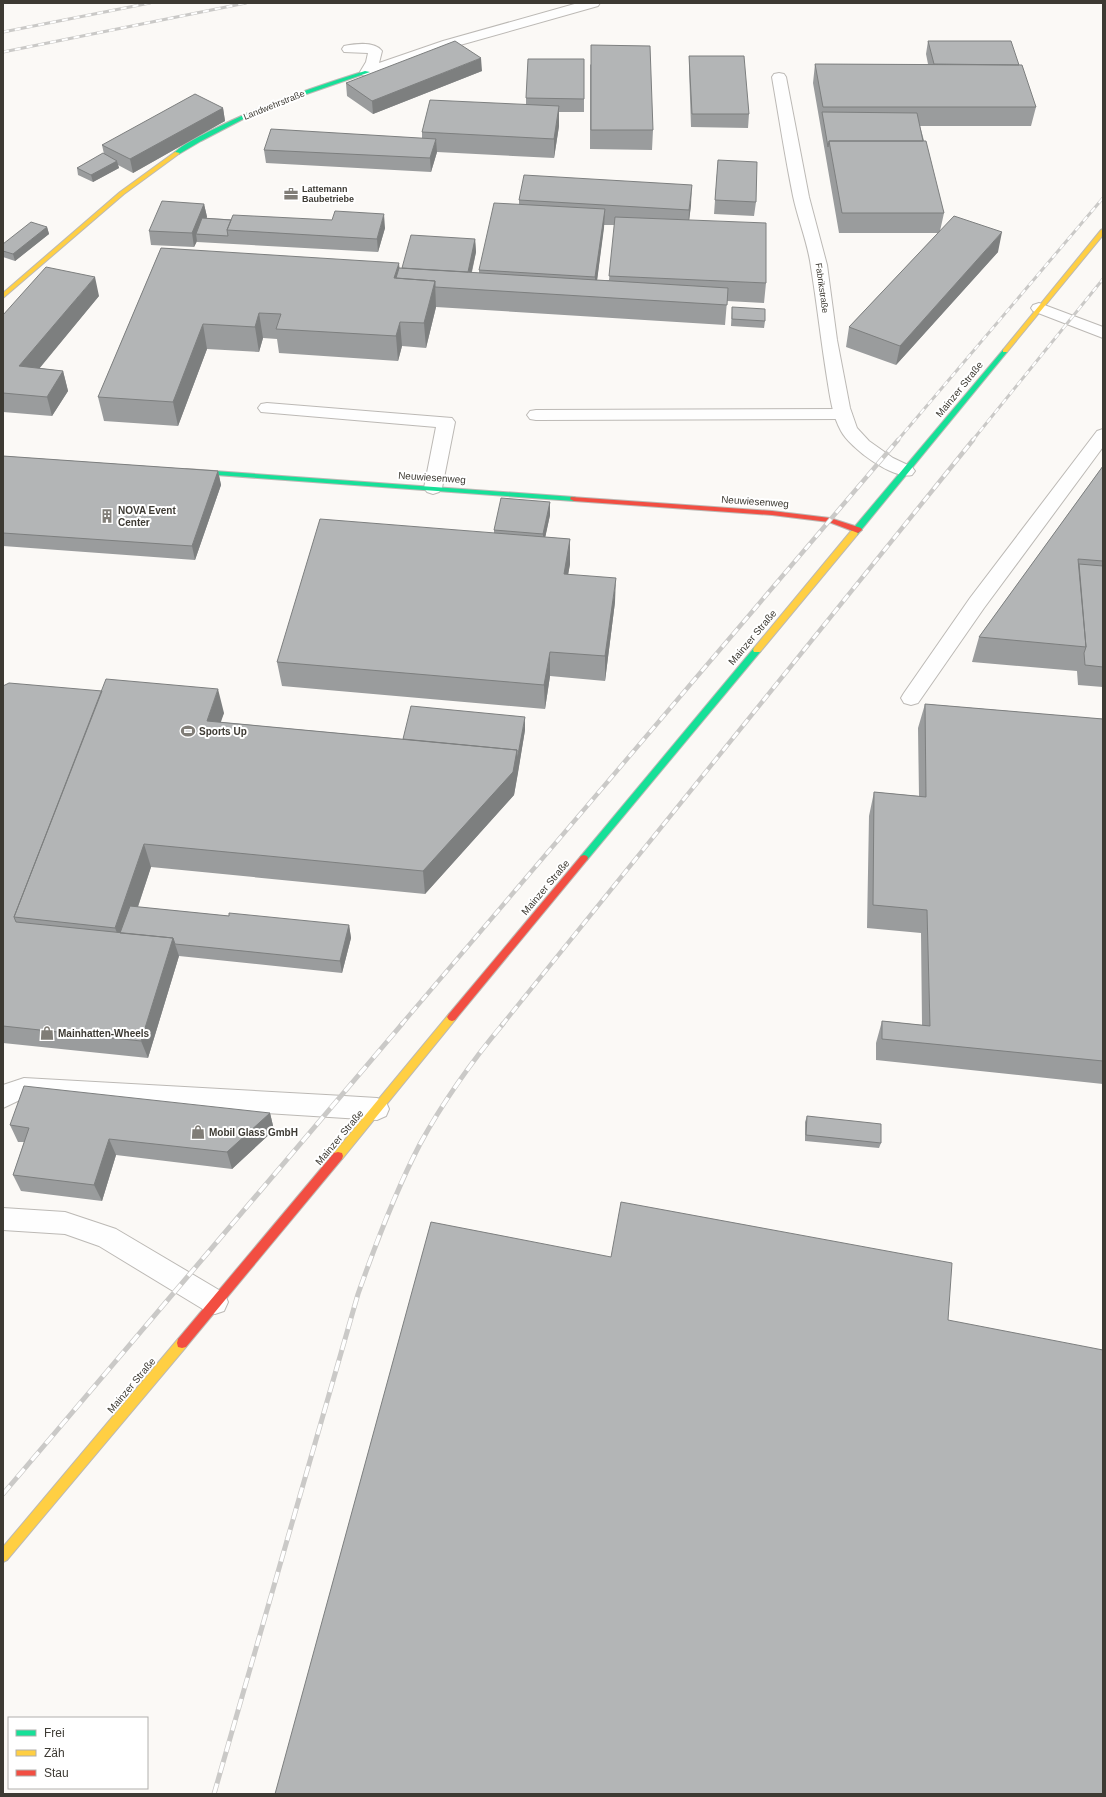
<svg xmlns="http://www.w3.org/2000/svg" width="1106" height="1797" viewBox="0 0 1106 1797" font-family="Arial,sans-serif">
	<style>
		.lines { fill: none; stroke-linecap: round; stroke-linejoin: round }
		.lane-casing { stroke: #bcb9b5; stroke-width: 2 }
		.street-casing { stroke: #bcb9b5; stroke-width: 2 }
		.fast-casing { stroke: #bcb9b5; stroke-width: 2 }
		.slow-casing { stroke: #bcb9b5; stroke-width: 2 }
		.jam-casing { stroke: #bcb9b5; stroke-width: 2 }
		.lane { fill: #fefefe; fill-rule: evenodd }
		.street { fill: #fefefe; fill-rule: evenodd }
		.fast { fill: #16e098; fill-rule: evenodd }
		.slow { fill: #ffcf43; fill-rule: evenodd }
		.jam { fill: #f24e42; fill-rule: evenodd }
		.rail-far2-casing { stroke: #cac9c7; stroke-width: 3 }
		.rail-far1-casing { stroke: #cac9c7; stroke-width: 4.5 }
		.rail-casing { stroke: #cac9c7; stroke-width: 5 }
		.rail-far2 { stroke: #fff; stroke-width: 2; stroke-dasharray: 6; stroke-linecap: butt }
		.rail-far1 { stroke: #fff; stroke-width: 3; stroke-dasharray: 8; stroke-linecap: butt }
		.rail { stroke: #fff; stroke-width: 3.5; stroke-dasharray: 11; stroke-linecap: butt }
		.wall { fill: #9a9c9d; fill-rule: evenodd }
		.shaded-wall { fill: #7d7f7f }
		.building { fill: #b3b5b6; stroke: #7d7f7f }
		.labels { text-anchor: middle; stroke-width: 4; stroke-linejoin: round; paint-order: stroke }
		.far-street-label { font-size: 9px; fill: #3d3a33; stroke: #fff }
		.far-poi-label { font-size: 9px; font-weight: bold; fill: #3d3a33; stroke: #fff; text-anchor: start }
		.street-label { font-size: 10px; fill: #3d3a33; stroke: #fff }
		.poi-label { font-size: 10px; font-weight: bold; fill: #3d3a33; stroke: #fff; text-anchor: start }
	</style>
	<rect width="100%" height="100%" fill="#fbf9f6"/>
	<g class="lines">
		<defs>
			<path id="lane" d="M 578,3 L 600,3 L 598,6 L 453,47 L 367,76 L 362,75 L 360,72 L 366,62 L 368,53 L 344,52 L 342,49 L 344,46 C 354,44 375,41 382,51 L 379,63 L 443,41 Z
				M 1039,303 L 1103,327 L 1103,338 L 1033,311 L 1031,308 L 1033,305 Z
				M 267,403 L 452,418 L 455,422 L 442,488 L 439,492 L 433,494 L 427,492 L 424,488 L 436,427 L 261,412 L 258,408 L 261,404 Z
				M 843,409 L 849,410 L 852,414 L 849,418 L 843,419 L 536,420 L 530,419 L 527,415 L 530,411 L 536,410 Z
				M 1103,429 L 1103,447 L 984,608 L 918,703 L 911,705 L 904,703 L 901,698 L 904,693 L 970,598 L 1097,431 Z
				M 24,1078 L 344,1096 L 377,1098 L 386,1102 L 389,1109 L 386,1116 L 377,1120 L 24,1098 L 3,1108 L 3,1085 Z
				M 3,1208 L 65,1212 L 116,1229 L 224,1293 L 228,1302 L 224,1311 L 215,1314 L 206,1311 L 99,1246 L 65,1234 L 3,1230 Z"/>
			<path id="street" d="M 779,73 L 784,74 L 786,77 L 809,197 L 827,265 L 837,340 L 850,408 L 857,428 L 869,441 L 893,458 L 912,467 L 915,471 L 912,475 C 893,480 850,448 841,431 C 832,415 830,396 827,378 C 821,341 817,304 811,267 C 808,243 798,220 793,196 C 785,157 779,117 772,77 L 774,74 Z"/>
			<path id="fast" d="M 365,71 L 370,72 L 295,98 L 247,117 L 201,141 L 179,154 L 174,153 C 183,144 197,138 208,132 C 258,106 311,88 365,71 Z
				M 1005,349 L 1007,350 L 1007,352 L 857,535 L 851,535 L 851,531 L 1003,350 Z
				M 186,469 L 574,497 L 578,499 L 574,501 L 189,473 L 186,473 Z
				M 757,647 L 760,648 L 761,650 L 760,652 L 587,860 L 581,860 L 580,858 L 581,856 L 754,648 Z"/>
			<path id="slow" d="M 175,152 L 180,153 L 124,194 L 3,298 L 3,293 L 120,192 Z
				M 1103,229 L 1103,235 L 1007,352 L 1003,352 L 1003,350 L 1101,230 Z
				M 854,530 L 858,533 L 857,535 L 760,652 L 754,652 L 753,650 L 754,648 L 851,531 Z
				M 452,1013 L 455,1014 L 457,1017 L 455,1020 L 342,1159 L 338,1160 L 334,1159 L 333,1156 L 334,1153 L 449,1014 Z
				M 182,1338 L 186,1339 L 187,1343 L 186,1347 L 7,1560 L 3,1562 L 3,1547 L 178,1339 Z"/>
			<path id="jam" d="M 571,497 L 772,511 L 830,518 L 861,528 L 862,530 L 858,533 L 829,522 L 772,515 L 574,501 L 570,499 Z
				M 584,855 L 587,856 L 588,858 L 587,860 L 455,1020 L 452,1021 L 449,1020 L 447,1017 L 449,1014 L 581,856 Z
				M 338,1152 L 342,1153 L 343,1156 L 342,1159 L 186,1347 L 182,1348 L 178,1347 L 177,1343 L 178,1339 L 334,1153 Z"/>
		</defs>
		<use href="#lane" class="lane-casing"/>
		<use href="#street" class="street-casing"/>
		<use href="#fast" class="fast-casing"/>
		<use href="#slow" class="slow-casing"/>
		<use href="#jam" class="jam-casing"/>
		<use href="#lane" class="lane"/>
		<use href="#street" class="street"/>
		<use href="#fast" class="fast"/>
		<use href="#slow" class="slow"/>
		<use href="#jam" class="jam"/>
		<defs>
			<path id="rail-far2" d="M 3,32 L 150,3
				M 3,52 L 246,3
				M 897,441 L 1103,198
				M 972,441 L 1103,279"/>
			<path id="rail-far1" d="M 401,1025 L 898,440
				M 502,1025 L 973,440"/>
			<path id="rail" d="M 3,1494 L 402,1024
				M 214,1794 L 358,1294 C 376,1243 395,1192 420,1144 C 443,1102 472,1061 503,1024"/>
		</defs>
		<use href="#rail-far2" class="rail-far2-casing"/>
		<use href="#rail-far1" class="rail-far1-casing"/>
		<use href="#rail" class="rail-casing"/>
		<use href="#rail-far2" class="rail-far2"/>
		<use href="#rail-far1" class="rail-far1"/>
		<use href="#rail" class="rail"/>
	</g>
	<path class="wall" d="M 928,41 L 1019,65 L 1036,107 L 1031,126 L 920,126 L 944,213 L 940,231 L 998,252 L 896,365 L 846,347 L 849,327 L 938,233 L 839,233 L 813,83 L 815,64 L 928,64 L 926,54 Z
		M 689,56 L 749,114 L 748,128 L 691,127 L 689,69 Z
		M 584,59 L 584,112 L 559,112 L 559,126 L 554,158 L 437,152 L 431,172 L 266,163 L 264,150 L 422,138 L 422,132 L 526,105 L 526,98 Z
		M 590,64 L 653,130 L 652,150 L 590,149 Z
		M 482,71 L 373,114 L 347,96 L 346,83 Z
		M 223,108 L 225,121 L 133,173 L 118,165 L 119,168 L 93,182 L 78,175 L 77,168 L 104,154 L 102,145 Z
		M 718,160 L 756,202 L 754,216 L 714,214 Z
		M 519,200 L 691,205 L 689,220 L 766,283 L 764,303 L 727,301 L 725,325 L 436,307 L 426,348 L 402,346 L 398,361 L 279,353 L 277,339 L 263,338 L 259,352 L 207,349 L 178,426 L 104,421 L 98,397 L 161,248 L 402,268 L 475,239 L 476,252 L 472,272 L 479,273 L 479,270 L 519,204 ZM 604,225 L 615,225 L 609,280 L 597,280 Z
		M 204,204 L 207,217 L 206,218 L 385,228 L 378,252 L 197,242 L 197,241 L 194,247 L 151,245 L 149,231 Z
		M 47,227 L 49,234 L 15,261 L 3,257 L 3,244 Z
		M 99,296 L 39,368 L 63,371 L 68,391 L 52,416 L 3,412 L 3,315 Z
		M 732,307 L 765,321 L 764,328 L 731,326 Z
		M 3,456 L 218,471 L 221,485 L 195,560 L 3,546 Z
		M 1103,466 L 1103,687 L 1078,685 L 1077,671 L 972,662 L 979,637 Z
		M 550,502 L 550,515 L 545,537 L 570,539 L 570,564 L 568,574 L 615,602 L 605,681 L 550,676 L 545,709 L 282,686 L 277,662 L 494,533 L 494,530 Z
		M 3,686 L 224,713 L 220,722 L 403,739 L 525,730 L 514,795 L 425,894 L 151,867 L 138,907 L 229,916 L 349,925 L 351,938 L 342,973 L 179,956 L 148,1058 L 3,1043 Z
		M 925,704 L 1103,719 L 1103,1084 L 876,1060 L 876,1043 L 882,1021 L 922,1025 L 921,933 L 867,928 L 869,816 L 874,792 L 919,796 L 918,728 Z
		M 270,1113 L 274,1130 L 232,1169 L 116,1155 L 102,1201 L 21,1191 L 13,1175 L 24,1142 L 18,1142 L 10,1125 Z
		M 807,1116 L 881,1143 L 879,1148 L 805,1141 L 805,1122 Z"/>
	<path class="shaded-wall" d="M 481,58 L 482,71 L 373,114 L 372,101 Z
		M 559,106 L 559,126 L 554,158 L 554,139 Z
		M 223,108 L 225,121 L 133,173 L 130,159 Z
		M 436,139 L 437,152 L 431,172 L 430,158 Z
		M 117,161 L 119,168 L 93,182 L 91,175 Z
		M 692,185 L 691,205 L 688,230 L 689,210 Z
		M 204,204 L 207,217 L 200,235 L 196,234 L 197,241 L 194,247 L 192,233 Z
		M 605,209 L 604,228 L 595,296 L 595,277 Z
		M 384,214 L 385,228 L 378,252 L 377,239 Z
		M 47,227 L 49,234 L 15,261 L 13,254 Z
		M 1002,232 L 998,252 L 896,365 L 900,346 Z
		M 475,239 L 476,252 L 468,288 L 467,274 Z
		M 399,263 L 401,283 L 394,278 Z
		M 95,277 L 99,296 L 25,386 L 19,366 Z
		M 435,281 L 436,307 L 426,348 L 424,323 Z
		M 259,313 L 263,338 L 259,352 L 255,327 Z
		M 400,322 L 402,346 L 398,361 L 396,336 Z
		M 203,324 L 207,349 L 178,426 L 173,402 Z
		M 63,371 L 68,391 L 52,416 L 47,397 Z
		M 218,471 L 221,485 L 195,560 L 192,546 Z
		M 550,502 L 550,515 L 543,548 L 543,534 Z
		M 570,539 L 570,564 L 564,598 L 564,574 Z
		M 616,578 L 615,602 L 605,681 L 605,656 Z
		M 550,652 L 550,676 L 545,709 L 544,685 Z
		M 218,689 L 224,713 L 213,745 L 207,721 Z
		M 525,717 L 525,730 L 518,773 L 517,760 Z
		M 517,750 L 518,773 L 514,795 L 425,894 L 423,871 Z
		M 144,844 L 151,867 L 127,939 L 119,938 L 115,928 Z
		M 349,925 L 351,938 L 342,973 L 340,961 Z
		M 173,938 L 179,956 L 148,1058 L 141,1041 Z
		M 270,1113 L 274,1130 L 232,1169 L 227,1152 Z
		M 109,1139 L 116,1155 L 102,1201 L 94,1185 Z"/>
	<path class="building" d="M 455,41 L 481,58 L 372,101 L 346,83 Z
		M 928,41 L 1011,41 L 1019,65 L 934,64 Z
		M 591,45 L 650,46 L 653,130 L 591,130 Z
		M 689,56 L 744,56 L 749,114 L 692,114 Z
		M 528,59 L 584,59 L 584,99 L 526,98 Z
		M 815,64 L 1022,65 L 1036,107 L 823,107 Z
		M 195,94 L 223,108 L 130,159 L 102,145 Z
		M 430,100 L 559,106 L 554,139 L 422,132 Z
		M 822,112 L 917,113 L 923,141 L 829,141 L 828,147 Z
		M 271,129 L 436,139 L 430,158 L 264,150 Z
		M 829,141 L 926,141 L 944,213 L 842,213 Z
		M 103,153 L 117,161 L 91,175 L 77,168 Z
		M 718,160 L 757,162 L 756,202 L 715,200 Z
		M 524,175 L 692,185 L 689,210 L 519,200 Z
		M 162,201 L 204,204 L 192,233 L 149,231 Z
		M 494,203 L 605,209 L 595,277 L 479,270 Z
		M 335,211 L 384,214 L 377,239 L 227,230 L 233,215 L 332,220 Z
		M 954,216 L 1002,232 L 900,346 L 849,327 Z
		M 615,217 L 766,223 L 766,283 L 609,276 Z
		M 202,218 L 231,220 L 227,230 L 228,236 L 196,234 Z
		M 31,222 L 47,227 L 13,254 L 3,251 L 3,244 Z
		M 411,235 L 475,239 L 468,272 L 402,268 Z
		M 161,248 L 399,263 L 394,278 L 435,281 L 424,323 L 400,322 L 396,336 L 276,329 L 281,314 L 259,313 L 255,327 L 203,324 L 173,402 L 98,397 Z
		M 46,267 L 95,277 L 19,366 L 63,371 L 47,397 L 3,393 L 3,315 Z
		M 399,268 L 728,288 L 727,305 L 435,287 L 435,281 L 396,278 Z
		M 732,307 L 765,309 L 765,321 L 732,319 Z
		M 3,456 L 218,471 L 192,546 L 3,533 Z
		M 1103,466 L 1103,561 L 1078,559 L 1086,647 L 979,637 Z
		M 501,498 L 550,502 L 543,534 L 494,530 Z
		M 320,519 L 570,539 L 564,574 L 616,578 L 605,656 L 550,652 L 544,685 L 277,662 Z
		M 1079,564 L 1103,566 L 1103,667 L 1085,665 L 1084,653 L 1086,647 Z
		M 106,679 L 218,689 L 207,721 L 517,750 L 513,772 L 423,871 L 144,844 L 115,928 L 14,917 Z
		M 9,683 L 102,691 L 14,917 L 16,922 L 173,938 L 141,1041 L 3,1026 L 3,686 Z
		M 925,704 L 1103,719 L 1103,1061 L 882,1039 L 882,1021 L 930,1026 L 927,910 L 873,905 L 874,792 L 926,797 Z
		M 411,706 L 525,717 L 517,760 L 517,750 L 403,739 Z
		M 130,906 L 229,916 L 229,913 L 349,925 L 340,961 L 175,944 L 173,938 L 120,933 Z
		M 24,1086 L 270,1113 L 227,1152 L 109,1139 L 94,1185 L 13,1175 L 29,1128 L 10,1125 Z
		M 807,1116 L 881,1124 L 881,1143 L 806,1135 Z
		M 621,1202 L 952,1263 L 948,1320 L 1103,1350 L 1103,1794 L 275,1794 L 431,1222 L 611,1257 Z"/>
	<defs>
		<symbol id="office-bare" viewBox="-9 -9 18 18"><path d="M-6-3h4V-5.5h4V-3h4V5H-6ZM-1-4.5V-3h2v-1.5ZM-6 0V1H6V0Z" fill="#807d77" stroke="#fff" stroke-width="2.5" paint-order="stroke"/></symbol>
		<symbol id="building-bare" viewBox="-9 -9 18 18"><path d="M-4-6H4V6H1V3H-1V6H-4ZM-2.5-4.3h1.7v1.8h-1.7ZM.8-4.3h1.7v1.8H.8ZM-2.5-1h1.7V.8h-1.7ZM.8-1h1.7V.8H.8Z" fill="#807d77" stroke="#fff" stroke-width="2.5" paint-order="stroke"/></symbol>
		<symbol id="stadium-bare" viewBox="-9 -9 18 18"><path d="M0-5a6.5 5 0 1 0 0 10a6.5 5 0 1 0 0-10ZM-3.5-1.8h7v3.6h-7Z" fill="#807d77" stroke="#fff" stroke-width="2.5" paint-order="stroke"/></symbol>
		<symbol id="shop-bare" viewBox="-9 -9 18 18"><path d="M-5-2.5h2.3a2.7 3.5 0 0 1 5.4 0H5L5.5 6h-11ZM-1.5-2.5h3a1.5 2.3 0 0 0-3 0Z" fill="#807d77" stroke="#fff" stroke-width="2.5" paint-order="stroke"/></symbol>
	</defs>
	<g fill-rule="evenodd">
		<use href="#office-bare" x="281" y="184" width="20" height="20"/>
		<use href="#building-bare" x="97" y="506" width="20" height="20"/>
		<use href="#stadium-bare" x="178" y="721" width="20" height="20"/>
		<use href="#shop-bare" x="37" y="1023" width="20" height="20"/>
		<use href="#shop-bare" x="188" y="1122" width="20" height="20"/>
	</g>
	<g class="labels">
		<g class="far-street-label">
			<text transform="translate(274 105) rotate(-22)" y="3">Landwehrstraße</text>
			<text transform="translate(822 288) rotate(82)" y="3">Fabrikstraße</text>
		</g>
		<g class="far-poi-label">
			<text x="302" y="192">Lattemann<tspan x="302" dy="10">Baubetriebe</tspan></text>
		</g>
		<g class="street-label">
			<text transform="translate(959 389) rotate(-51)" y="4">Mainzer Straße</text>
			<text transform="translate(432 477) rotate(4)" y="4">Neuwiesenweg</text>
			<text transform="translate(755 501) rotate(4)" y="4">Neuwiesenweg</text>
			<text transform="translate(752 637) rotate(-50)" y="4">Mainzer Straße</text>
			<text transform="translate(545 887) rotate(-50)" y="4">Mainzer Straße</text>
			<text transform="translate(339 1137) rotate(-50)" y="4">Mainzer Straße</text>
			<text transform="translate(131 1385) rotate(-50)" y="4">Mainzer Straße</text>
		</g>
		<g class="poi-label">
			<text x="118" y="514">NOVA Event<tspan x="118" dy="12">Center</tspan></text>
			<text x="199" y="735">Sports Up</text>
			<text x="58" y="1037">Mainhatten-Wheels</text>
			<text x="209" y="1136">Mobil Glass GmbH</text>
		</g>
	</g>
	<rect width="1106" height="1797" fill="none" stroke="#3d3a33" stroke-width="8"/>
	<rect x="8" y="1717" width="140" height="72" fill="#ffffff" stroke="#b1b0ad"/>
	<rect x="16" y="1730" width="20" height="6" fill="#16e098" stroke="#b1b0ad"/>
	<text x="44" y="1737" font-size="12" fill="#3d3a33">Frei</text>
	<rect x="16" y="1750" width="20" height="6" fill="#ffcf43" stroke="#b1b0ad"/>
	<text x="44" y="1757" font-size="12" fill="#3d3a33">Zäh</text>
	<rect x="16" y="1770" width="20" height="6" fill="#f24e42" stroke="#b1b0ad"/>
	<text x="44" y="1777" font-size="12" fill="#3d3a33">Stau</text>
</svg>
